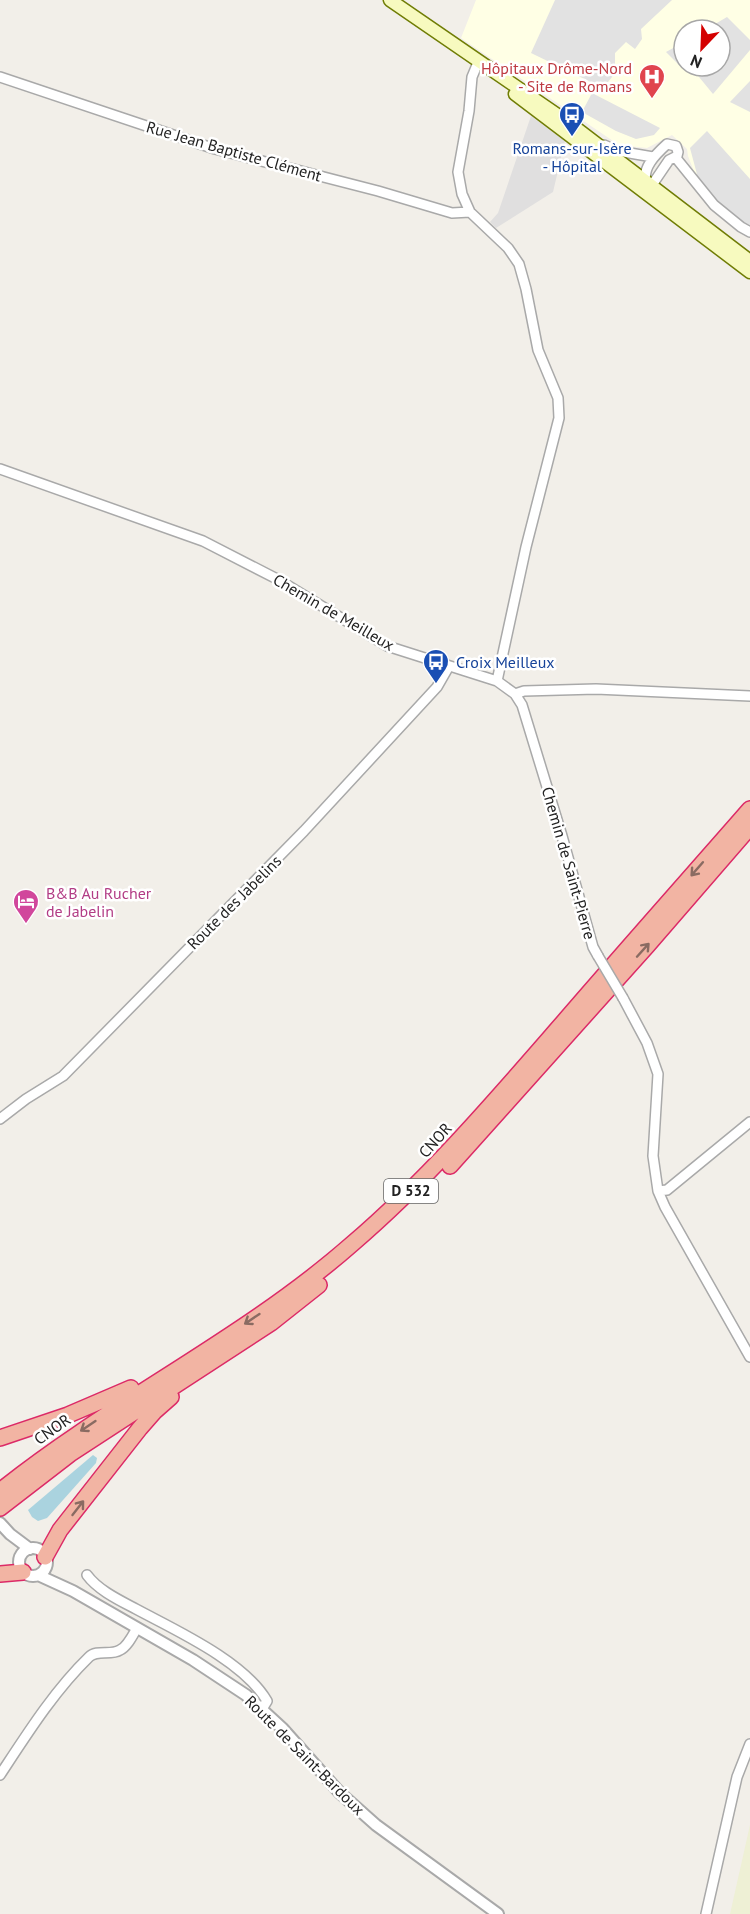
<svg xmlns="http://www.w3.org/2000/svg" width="750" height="1914" viewBox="0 0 750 1914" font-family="'PT Sans',sans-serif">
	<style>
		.residential { fill: #e0dfdf }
		.education { fill: #ffffe5; fill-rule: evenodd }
		.farmland { fill: #eef0d5 }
		.parking { fill: #e2e2e2 }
		.water { fill: #aad3df }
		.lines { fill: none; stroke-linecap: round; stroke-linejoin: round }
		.minor-casing { stroke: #a9a9a9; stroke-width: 12 }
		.tertiary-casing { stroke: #a9a9a9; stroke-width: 14 }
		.secondary-casing { stroke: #707d05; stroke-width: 15 }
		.trunk-casing { stroke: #dc2a67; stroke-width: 18 }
		.minor { stroke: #fff; stroke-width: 9 }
		.tertiary { stroke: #fff; stroke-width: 10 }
		.secondary { stroke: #f7fabf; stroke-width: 12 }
		.trunk { stroke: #f2b4a3; stroke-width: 15 }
		.minor-bridge-casing { stroke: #a9a9a9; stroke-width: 12; stroke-linecap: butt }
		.minor-bridge { stroke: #fff; stroke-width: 9 }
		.oneway { stroke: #8a6b62 }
		.labels { text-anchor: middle; stroke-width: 5; stroke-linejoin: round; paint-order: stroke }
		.shield { fill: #fff; stroke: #646464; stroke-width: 1.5 }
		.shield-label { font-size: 15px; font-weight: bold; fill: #222 }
		.health-label { font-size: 16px; fill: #be3a42; stroke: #fff; text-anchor: end }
		.transit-label { font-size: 16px; fill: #164399; stroke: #fff }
		.street-label { font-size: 16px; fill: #222; stroke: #fff }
		.hotel-label { font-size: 16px; fill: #b23c85; stroke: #fff; text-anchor: start }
	</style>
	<rect width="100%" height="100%" fill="#f2efe9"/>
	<path class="residential" d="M 531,116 L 565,141 L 553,192 L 496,228 L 490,222 L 498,213 Z"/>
	<path class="education" d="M 476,0 L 750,0 L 750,229 L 720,205 L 697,179 L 688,156 L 687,149 L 672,135 L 647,148 L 619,145 L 461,38 ZM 684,30 L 720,30 L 720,66 L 684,66 Z"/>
	<path class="farmland" d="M 750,1825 L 750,1914 L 730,1914 Z"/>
	<path class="parking" d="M 555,0 L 672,0 L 641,29 L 642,39 L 635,49 L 626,42 L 615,53 L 615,66 L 612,77 L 603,88 L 531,53 Z
		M 727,17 L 750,40 L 750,50 L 713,94 L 690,66 L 720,66 L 720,30 L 705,30 Z
		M 684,42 L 684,66 L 686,66 L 682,68 L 666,52 Z
		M 750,81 L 750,112 L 730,102 Z
		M 592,93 L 660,128 L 654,135 L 636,139 L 616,131 L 582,112 Z
		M 707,131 L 750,179 L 750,228 L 741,224 L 719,203 L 698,178 L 690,148 Z"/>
	<path class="water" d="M 93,1455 L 97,1458 L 96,1463 L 47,1518 L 38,1521 L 32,1517 L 28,1510 Z"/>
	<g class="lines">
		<defs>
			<path id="minor" d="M 477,65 L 472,77 L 469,111 L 458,172 L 462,194 L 470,212 L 508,248 L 519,264 L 526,289 L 538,350 L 558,398 L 559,418 L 526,547 L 497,681
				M 0,77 L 215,149 L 378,191 L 452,213 L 470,212
				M 604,145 L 618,151 L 653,157
				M 676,158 L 714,205 L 741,227 L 750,232
				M 647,186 L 652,185 L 669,160 L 677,156 L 678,152 L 676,146 L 667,144 C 656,154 640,169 647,185
				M 0,469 L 203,541 L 279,580 L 387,646 L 497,681 L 515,694 L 522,705 L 562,836 L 593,947 L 598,956
				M 515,694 L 524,691 L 596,689 L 750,696
				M 623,998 L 647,1043 L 658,1074 L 653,1156 L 658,1191 L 665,1207 L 750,1357
				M 0,1119 L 26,1099 L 63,1076 L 304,831 L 437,687 L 449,666
				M 658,1191 L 667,1190 L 750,1122
				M 87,1575 C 98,1590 119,1600 136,1609 C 175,1630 244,1661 267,1701 L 262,1709
				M 0,1775 C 27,1734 54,1691 89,1657 C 97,1649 111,1656 120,1650 C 127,1647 133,1635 137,1628
				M 706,1914 L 737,1777 L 750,1744"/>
			<path id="tertiary" d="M 0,1523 L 10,1534 L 30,1549
				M19 1562a14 14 0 1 1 28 0a14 14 0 1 1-28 0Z
				M 38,1575 L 73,1591 L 193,1660 L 246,1695 L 283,1729 L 340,1793 L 376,1825 L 498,1914"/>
			<path id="secondary" d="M 390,0 L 572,125 L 750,261
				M 515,94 L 750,272"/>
			<path id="trunk" d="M 450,1166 L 647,946 L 750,827
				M 0,1438 L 68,1415 L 131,1388
				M 0,1491 C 112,1401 244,1339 352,1244 C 429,1178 494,1102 561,1025 C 623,953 687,881 750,809
				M 0,1508 L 70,1454 L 271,1323 L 319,1285
				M 45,1557 L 60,1530 L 140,1428 L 154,1412 L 171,1397
				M 0,1574 L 23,1572"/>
		</defs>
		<use href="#minor" class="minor-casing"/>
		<use href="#tertiary" class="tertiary-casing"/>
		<use href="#secondary" class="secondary-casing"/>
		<use href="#trunk" class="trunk-casing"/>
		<use href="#minor" class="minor"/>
		<use href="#tertiary" class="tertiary"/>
		<use href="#secondary" class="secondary"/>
		<use href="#trunk" class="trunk"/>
		<defs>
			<path id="minor-bridge" d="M 598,956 L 623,998"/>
		</defs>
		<use href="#minor-bridge" class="minor-bridge-casing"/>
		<use href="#minor-bridge" class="minor-bridge"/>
	</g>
	<defs><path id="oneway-shaft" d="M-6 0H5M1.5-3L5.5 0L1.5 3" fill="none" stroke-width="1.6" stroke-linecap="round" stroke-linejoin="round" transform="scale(1.5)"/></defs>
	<g class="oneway">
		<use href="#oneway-shaft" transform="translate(697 869) rotate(131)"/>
		<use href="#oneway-shaft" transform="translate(643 950) rotate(-48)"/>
		<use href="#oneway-shaft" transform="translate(252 1319) rotate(146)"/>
		<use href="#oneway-shaft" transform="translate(88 1426) rotate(146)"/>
		<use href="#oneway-shaft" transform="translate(78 1508) rotate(-52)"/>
	</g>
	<defs>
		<symbol id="hospital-pin" viewBox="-11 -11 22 30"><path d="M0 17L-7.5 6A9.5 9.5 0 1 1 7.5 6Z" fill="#e0444e" stroke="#fff"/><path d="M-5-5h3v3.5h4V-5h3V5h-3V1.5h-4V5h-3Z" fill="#fff"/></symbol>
		<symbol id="bus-pin" viewBox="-11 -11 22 30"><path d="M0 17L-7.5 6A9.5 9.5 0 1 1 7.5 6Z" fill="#1a4fb4" stroke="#fff"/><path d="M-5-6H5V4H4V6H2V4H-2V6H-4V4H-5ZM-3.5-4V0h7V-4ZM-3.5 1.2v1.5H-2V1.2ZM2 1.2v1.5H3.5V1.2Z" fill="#fff"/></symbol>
		<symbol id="hotel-pin" viewBox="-11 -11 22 30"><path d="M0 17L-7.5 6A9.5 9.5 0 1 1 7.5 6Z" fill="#d1479c" stroke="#fff"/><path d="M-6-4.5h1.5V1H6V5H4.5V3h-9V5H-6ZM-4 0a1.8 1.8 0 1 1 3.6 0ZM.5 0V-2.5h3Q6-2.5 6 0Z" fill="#fff"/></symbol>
	</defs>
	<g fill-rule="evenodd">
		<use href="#hospital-pin" x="637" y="62" width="30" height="40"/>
		<use href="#bus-pin" x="557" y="100" width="30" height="40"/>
		<use href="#bus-pin" x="421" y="647" width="30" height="40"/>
		<use href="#hotel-pin" x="11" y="887" width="30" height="40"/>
	</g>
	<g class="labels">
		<rect class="shield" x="384" y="1179" width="54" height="24" rx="4.5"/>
		<g class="shield-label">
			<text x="411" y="1196">D 532</text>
		</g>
		<g class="health-label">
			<text x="632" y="74">Hôpitaux Drôme-Nord<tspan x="632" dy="18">- Site de Romans</tspan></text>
		</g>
		<g class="transit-label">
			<text x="572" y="154">Romans-sur-Isère<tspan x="572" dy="18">- Hôpital</tspan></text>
			<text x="456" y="668" text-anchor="start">Croix Meilleux</text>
		</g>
		<g class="street-label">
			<text transform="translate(234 151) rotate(16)" y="6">Rue Jean Baptiste Clément</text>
			<text transform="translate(334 612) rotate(30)" y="6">Chemin de Meilleux</text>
			<text transform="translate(569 863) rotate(74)" y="6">Chemin de Saint-Pierre</text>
			<text transform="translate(234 902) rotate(-45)" y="6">Route des Jabelins</text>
			<text transform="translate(435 1140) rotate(-48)" y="6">CNOR</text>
			<text transform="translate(52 1429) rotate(-35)" y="6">CNOR</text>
			<text transform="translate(305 1755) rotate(45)" y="6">Route de Saint-Bardoux</text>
		</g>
		<g class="hotel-label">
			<text x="46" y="899">B&amp;B Au Rucher<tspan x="46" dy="18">de Jabelin</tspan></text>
		</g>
	</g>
	<g transform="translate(702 48) rotate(203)"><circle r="28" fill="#ffffff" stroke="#a7a7a7" stroke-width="1.5"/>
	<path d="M0-4.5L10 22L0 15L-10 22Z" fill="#d40000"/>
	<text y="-9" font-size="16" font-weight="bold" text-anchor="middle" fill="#222222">N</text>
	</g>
</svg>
